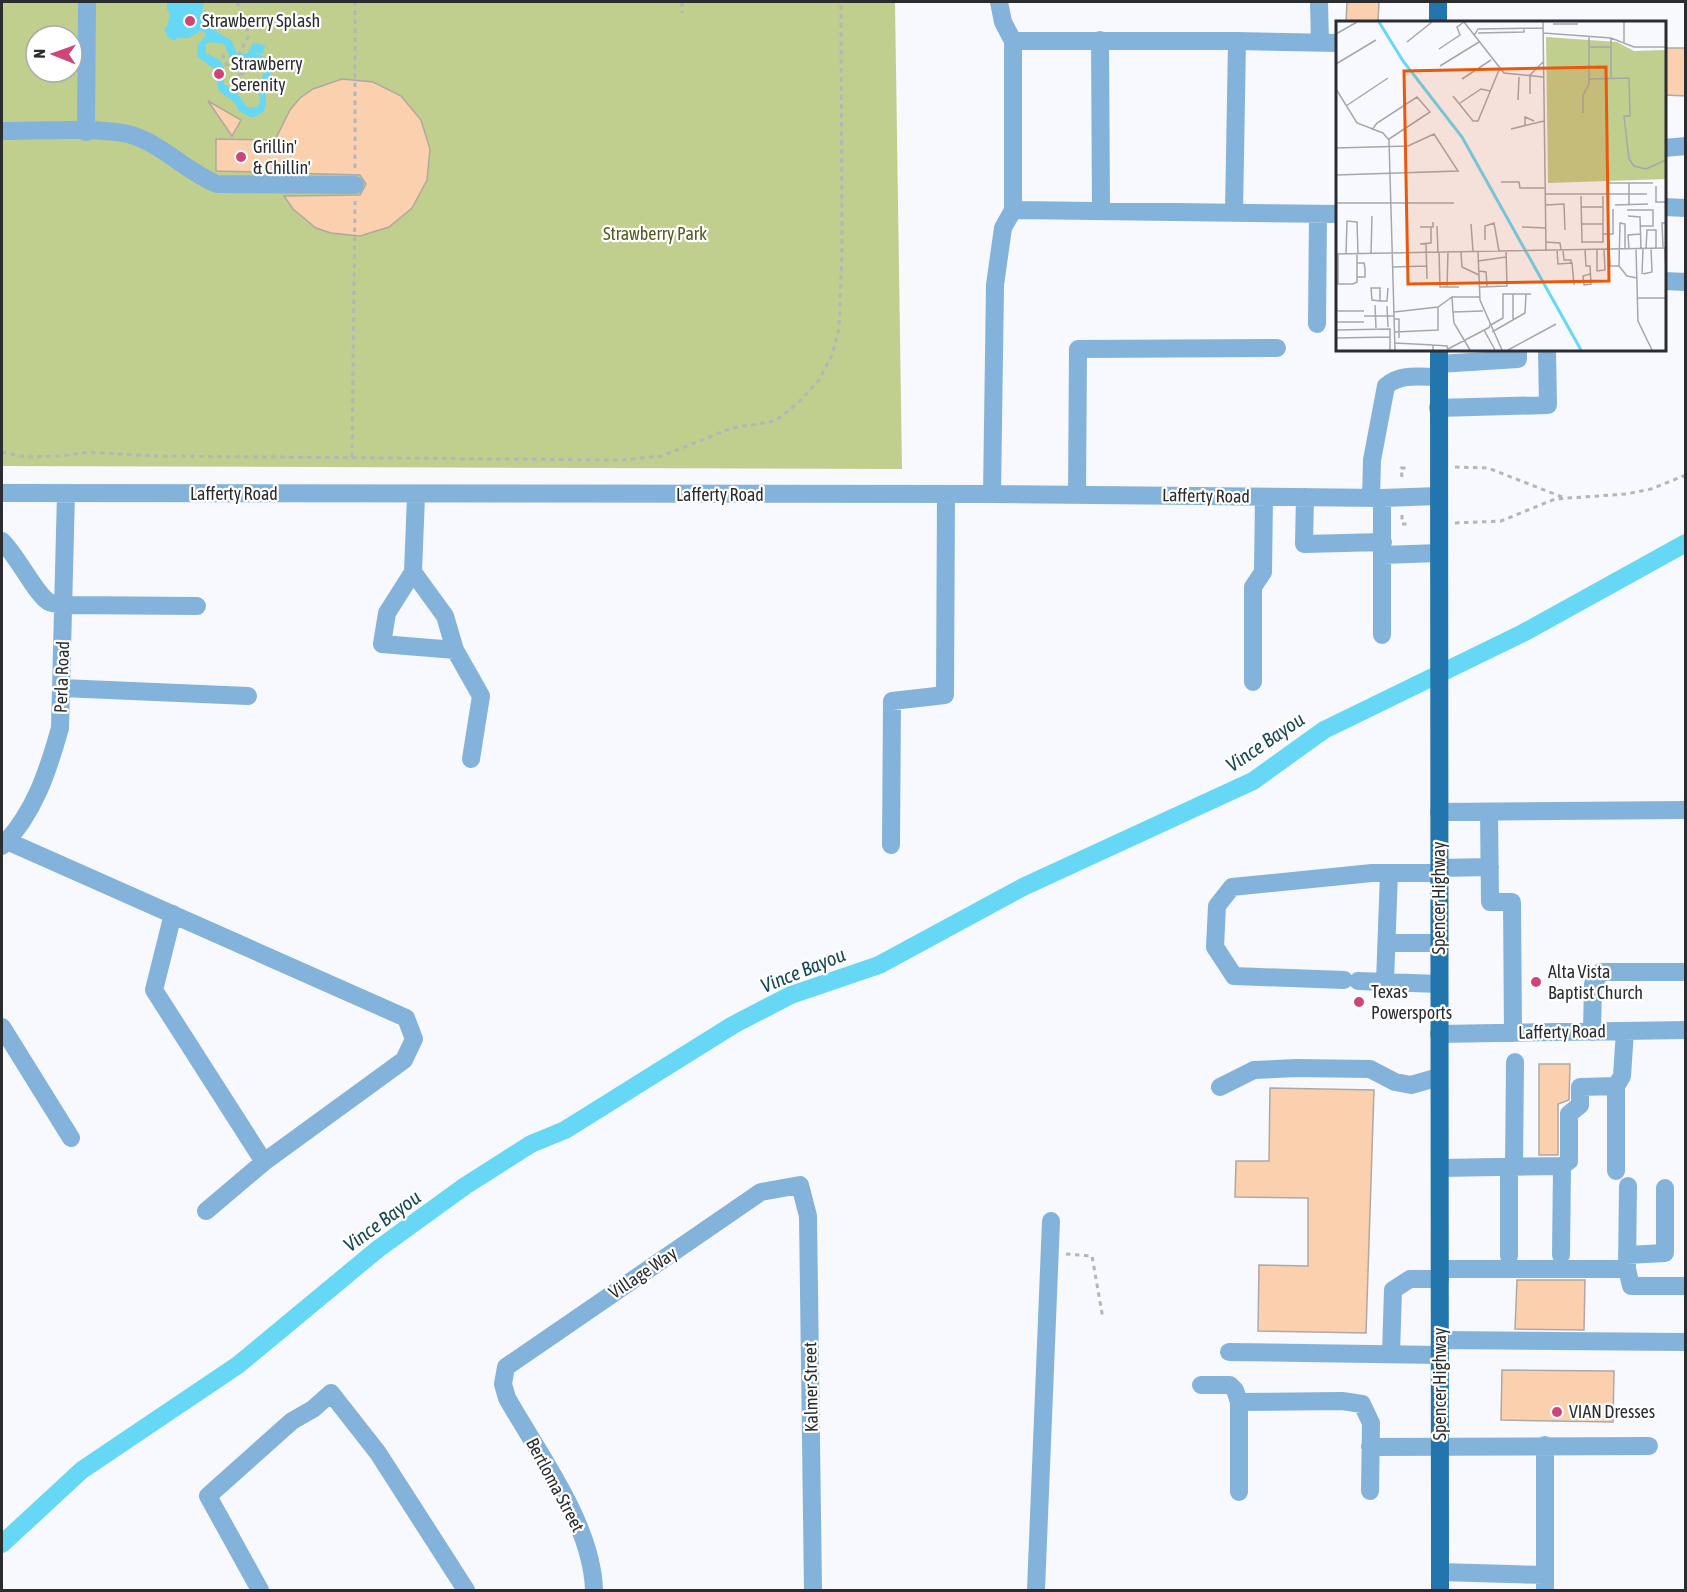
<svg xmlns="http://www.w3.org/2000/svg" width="1687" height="1592" viewBox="0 0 1687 1592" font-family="'Asap Condensed',sans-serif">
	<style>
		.green { fill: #c0ce8e; fill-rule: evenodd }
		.water { fill: #66d8f6; fill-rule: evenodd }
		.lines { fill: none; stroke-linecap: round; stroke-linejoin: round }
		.canal { stroke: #66d8f6; stroke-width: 18 }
		.building { fill: #fbd0ae; stroke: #b0a8a2; stroke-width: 1.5 }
		.path { stroke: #b4b6ba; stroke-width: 3; stroke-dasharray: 4.5 4.5; stroke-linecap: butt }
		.minor { stroke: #83b3db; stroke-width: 18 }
		.major { stroke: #2275ad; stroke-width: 18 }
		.poi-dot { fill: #d04477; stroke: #fff; stroke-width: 2 }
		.labels { text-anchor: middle; stroke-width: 4.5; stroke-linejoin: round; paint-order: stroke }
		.poi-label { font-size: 18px; fill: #2b2c30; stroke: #fff; text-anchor: start }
		.park-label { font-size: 18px; fill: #515b1f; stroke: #fff }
		.street-label { font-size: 18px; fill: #2b2c30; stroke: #fff }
		.water-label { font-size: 20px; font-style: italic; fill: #164855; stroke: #fff }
		.inset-river { fill: none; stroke: #66d8f6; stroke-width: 3 }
		.inset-road { fill: none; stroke: #a5a7ac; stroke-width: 1.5 }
		.view { fill: #e8590c; fill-opacity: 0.15; stroke: #e8590c; stroke-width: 3 }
		.inset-edge { fill: none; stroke: #2b2c30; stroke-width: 3 }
	</style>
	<rect width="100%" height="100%" fill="#f7f9fe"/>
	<path class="green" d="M 2,2 L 895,2 L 902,469 L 2,466 ZM 36,36 L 72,36 L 72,72 L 36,72 Z"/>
	<path class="water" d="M 167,2 L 204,2 L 202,12 L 211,20 L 217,32 L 232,41 L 237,54 L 247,54 L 253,43 L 265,45 L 263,54 L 253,52 L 267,58 C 275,73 269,74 266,87 C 264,96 269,103 263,112 L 252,118 L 239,111 L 234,102 L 219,91 L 214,69 L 198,57 L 197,46 L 206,35 L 204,32 L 200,31 L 189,38 L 177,38 L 175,41 L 167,36 L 164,28 L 167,27 L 170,13 L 167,9 ZM 210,42 L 224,44 L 232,62 L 252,62 L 264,67 L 265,72 L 258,84 L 260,102 L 256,108 L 247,107 L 236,92 L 224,84 L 224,67 L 220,60 L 206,53 L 206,44 Z"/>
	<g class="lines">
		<path class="canal" d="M 2,1544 L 82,1470 L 238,1365 L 378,1249 L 465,1186 L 531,1144 L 565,1130 L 733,1025 L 791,995 L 879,965 L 1023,887 L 1253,781 L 1324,730 L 1523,633 L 1686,543"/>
	</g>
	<path class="building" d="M 1347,2 L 1379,2 L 1378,22 L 1346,22 Z
		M 1665,48 L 1686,48 L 1686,96 L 1665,95 Z
		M 342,79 L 373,82 L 401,96 L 421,120 L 430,149 L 427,180 L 412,208 L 389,227 L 360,236 L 331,233 L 316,228 L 293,209 L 284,196 L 360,195 L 366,184 L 360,175 L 216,171 L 216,139 L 275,140 L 290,110 L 300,98 L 313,89 Z
		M 208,101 L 241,120 L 232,136 Z
		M 1539,1064 L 1570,1064 L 1569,1100 L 1558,1104 L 1558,1155 L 1539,1155 Z
		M 1270,1088 L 1374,1090 L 1366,1333 L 1258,1331 L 1259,1265 L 1308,1266 L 1308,1198 L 1235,1197 L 1236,1161 L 1269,1161 Z
		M 1517,1280 L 1585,1280 L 1584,1330 L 1515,1329 Z
		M 1502,1370 L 1614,1371 L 1613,1422 L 1501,1420 Z"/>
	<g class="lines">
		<path class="path" d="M 237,2 L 249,35 L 232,67 L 244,75 L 249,91
			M 682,2 L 682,13
			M 222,54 L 228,68 L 240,75 L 241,73
			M 355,168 L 355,2
			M 2,452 L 26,457 L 61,456 L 89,452 L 151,456 L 620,460 L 662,456 L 732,428 L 775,421 L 798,403 L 819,380 L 832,355 L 839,329 L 842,251 L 841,2
			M 352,457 L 355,201
			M 1455,467 L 1488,468 L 1562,497
			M 1402,477 L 1401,468 L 1410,468
			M 1402,515 L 1402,524 L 1410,524
			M 1455,523 L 1501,521 L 1555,499 L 1626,494 L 1651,489 L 1686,475
			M 1066,1254 L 1092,1256 L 1103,1319"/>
		<path class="minor" d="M 1319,2 L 1320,42
			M 1100,40 L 1101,211
			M 1013,41 L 1237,41
			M 2,131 C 36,131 95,127 128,134 C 162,143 185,171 217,184 L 355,185
			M 86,132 L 87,2
			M 1664,148 L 1686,146
			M 1664,207 L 1686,208
			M 1013,210 L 1338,214
			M 1234,213 L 1237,41 L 1338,43
			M 1664,281 L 1686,282
			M 1317,324 L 1318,214
			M 1439,364 L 1518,359 L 1518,350
			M 1438,408 L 1548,405 L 1547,350
			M 2,493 L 992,494 L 1382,498 L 1439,496
			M 992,494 L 995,285 L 1003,228 L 1013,210 L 1013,41 L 1003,22 L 999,2
			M 1077,495 L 1078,349 L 1277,348
			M 416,496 L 413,572 L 445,616 L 455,650 L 481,696 L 471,759
			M 1305,497 L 1304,544 L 1383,542
			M 1371,498 L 1372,460 L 1386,386 C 1401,373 1420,377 1439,377
			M 2,541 C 17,555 36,595 49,602 C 53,604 59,604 64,605 L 197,606
			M 1382,555 L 1439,553
			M 413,572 L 387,613 L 382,644 L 455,650
			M 1382,635 L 1382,498
			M 1253,682 L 1253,587 L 1263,572 L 1264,497
			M 62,688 L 248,696
			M 1439,812 L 1686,810
			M 1489,812 L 1490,902 L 1512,902 L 1513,1033
			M 7,841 L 406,1018 L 414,1039 L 404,1060 L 264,1162 L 206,1211
			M 891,845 L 892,701 L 945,695 L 946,494
			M 2,846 C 34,814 48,771 60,728 L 66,493
			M 1439,868 L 1490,867
			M 173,914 L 154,990 L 264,1162
			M 1387,943 L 1439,943
			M 1344,980 L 1234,976 L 1215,947 L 1217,906 L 1232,887 L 1372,873 L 1439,873
			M 1358,981 L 1439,984
			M 1385,982 L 1389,873
			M 2,1027 L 71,1138
			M 1592,1032 L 1593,984 L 1601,972 L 1686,972
			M 1439,1034 L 1686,1030
			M 1220,1087 L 1254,1070 L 1296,1068 L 1370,1069 L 1395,1082 L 1411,1085 L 1439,1077
			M 1514,1167 L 1515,1062
			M 1440,1168 L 1562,1166 L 1569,1161 L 1569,1114 L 1580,1105 L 1580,1087 L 1616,1086 L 1622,1076 L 1625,1031
			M 1616,1171 L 1616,1086
			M 1561,1255 L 1562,1166
			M 1627,1255 L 1665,1253 L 1665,1188
			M 1509,1256 L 1509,1167
			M 1627,1267 L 1628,1186
			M 1440,1269 L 1627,1269 L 1631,1286 L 1686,1286
			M 1440,1340 L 1686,1342
			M 1229,1352 L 1440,1355
			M 1391,1354 L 1393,1290 L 1410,1279 L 1440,1279
			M 1201,1385 L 1230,1385 L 1235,1390 L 1239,1402 L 1239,1492
			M 1239,1402 L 1342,1401 L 1362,1404 L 1371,1423 L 1370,1491
			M 1545,1445 L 1545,1590
			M 1370,1447 L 1649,1446
			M 1440,1572 L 1545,1575
			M 260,1590 L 208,1496 L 292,1421 L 313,1409 L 331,1393 L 378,1453 L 466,1590
			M 594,1590 C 592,1524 539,1455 507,1398 L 503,1384 L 506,1367 L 761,1192 L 800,1185 L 808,1216 L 813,1590
			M 1036,1590 L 1051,1221"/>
		<path class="major" d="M 1438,2 L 1438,22
			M 1439,350 L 1440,1590"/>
	</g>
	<g class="poi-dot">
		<circle cx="190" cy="21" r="6"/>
		<circle cx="219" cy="74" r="6"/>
		<circle cx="241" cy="157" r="6"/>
		<circle cx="1536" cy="982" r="6"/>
		<circle cx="1359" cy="1002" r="6"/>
		<circle cx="1557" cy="1412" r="6"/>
	</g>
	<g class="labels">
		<g class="poi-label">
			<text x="202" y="27">Strawberry Splash</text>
			<text x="231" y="70">Strawberry<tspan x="231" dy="21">Serenity</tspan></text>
			<text x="253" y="153">Grillin'<tspan x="253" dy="21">&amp; Chillin'</tspan></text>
			<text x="1548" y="978">Alta Vista<tspan x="1548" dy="21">Baptist Church</tspan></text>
			<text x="1371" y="998">Texas<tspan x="1371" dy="21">Powersports</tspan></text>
			<text x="1569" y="1418">VIAN Dresses</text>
		</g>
		<g class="park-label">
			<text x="655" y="240">Strawberry Park</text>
		</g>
		<g class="street-label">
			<text x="234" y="500">Lafferty Road</text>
			<text x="720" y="501">Lafferty Road</text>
			<text transform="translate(1206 496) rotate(1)" y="6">Lafferty Road</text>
			<text transform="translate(62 677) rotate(-88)" y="6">Perla Road</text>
			<text transform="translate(1439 898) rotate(-90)" y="6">Spencer Highway</text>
			<text transform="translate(1562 1032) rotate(-1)" y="6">Lafferty Road</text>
			<text transform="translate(643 1273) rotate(-34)" y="6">Village Way</text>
			<text transform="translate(1440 1384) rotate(-90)" y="6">Spencer Highway</text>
			<text transform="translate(811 1387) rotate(-91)" y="6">Kalmer Street</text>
			<text transform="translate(555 1485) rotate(62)" y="6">Bertloma Street</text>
		</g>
		<g class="water-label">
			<text transform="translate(1265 742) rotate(-34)" y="7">Vince Bayou</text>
			<text transform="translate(803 970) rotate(-22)" y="7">Vince Bayou</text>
			<text transform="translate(382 1221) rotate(-36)" y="7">Vince Bayou</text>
		</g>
	</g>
	<g transform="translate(1336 21)">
		<rect width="330" height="330" fill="#f7f9fe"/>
		<path d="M 210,16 L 281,21 L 298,30 L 330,29 L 330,158 L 212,162 Z" fill="#c0ce8e"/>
		<path class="inset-river" d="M 43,1 L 67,40 L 126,116 L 245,329"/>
		<path class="inset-road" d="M 128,1 L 168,52 L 207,56M 207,1 L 210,229M 217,3 L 242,3M 142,12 L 188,11 L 188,7M 207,12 L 275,17 L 298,26 L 330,26M 0,13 L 21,1M 138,15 L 142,8 L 207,7M 71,21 L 96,1M 288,21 L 288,1M 253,26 L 274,26M 103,28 L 124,14 L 121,6 L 128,1M 0,43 L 40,19M 104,45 L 143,21M 275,57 L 275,17M 126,58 L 155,39M 253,58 L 293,57 L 294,95 L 288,95 L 293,138 L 298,145 L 310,148 L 330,139M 0,68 L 21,102 L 47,112 L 53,119 L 59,329M 194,73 L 194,54 L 207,41M 117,75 L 137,100 L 142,100 L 163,49M 182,79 L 183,56M 124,82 L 145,68 L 154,70M 10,85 L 52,57M 247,92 L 247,74 L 253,63 L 253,15M 189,105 L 189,96 L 198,100M 175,108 L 208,100M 36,109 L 41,102 L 81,76 L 94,91 L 53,118M 0,127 L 72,125 L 98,113 L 122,150 L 0,154M 165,161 L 183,161 L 184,167 L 209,167M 272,162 L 317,162M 293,162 L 293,183M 320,165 L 320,181 L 330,181M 209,173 L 311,173M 245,175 L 246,222M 267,175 L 267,203M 0,182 L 118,182M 210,184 L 228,183 L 229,209M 279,184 L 312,183M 245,186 L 267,186M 291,189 L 317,189 L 317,205 L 305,205M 292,195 L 304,196 L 305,228M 135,203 L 137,230M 246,203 L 267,203 L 267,221 L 246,221M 101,205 L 102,231M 84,206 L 97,206 L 97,201M 186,206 L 210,207M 267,213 L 277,213 L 277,188M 149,219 L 149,205 L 158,202 L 163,230M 210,221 L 224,222 L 225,229M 84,223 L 95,222 L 95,206M 90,223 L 91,258M 327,226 L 326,202 L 330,202M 329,227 L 330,251M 273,228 L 274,245 L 283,245 L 284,202 L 289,203 L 289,228M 293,228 L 292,214 L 305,213M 300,228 L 302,300 L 316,329M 310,228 L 311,209 L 320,209 L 320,227M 221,229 L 222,243 L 236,242 L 238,264M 227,229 L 228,239 L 235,239 L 235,243M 249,229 L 250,245 L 254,245 L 255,263 L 248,264 L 247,255 L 254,253M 261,229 L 261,250 L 269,249 L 268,229M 103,231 L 104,266 L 123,266M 125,231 L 126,246 L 143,254M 142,231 L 144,279 L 166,329M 0,233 L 330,227M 2,233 L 2,263 L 17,263 L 21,261 L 21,233M 10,233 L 11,200 L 21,201 L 22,232M 35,233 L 36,195M 142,240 L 170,236M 21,242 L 28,242 L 29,247 L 29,256 L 21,256M 283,245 L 291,255 L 301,257M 57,246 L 90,245M 143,250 L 150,251 L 151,265M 306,253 L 307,228M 307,253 L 316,251 L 315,227M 111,266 L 112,231M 143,266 L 171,265 L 170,230M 144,276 L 116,276 L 117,291 L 147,290M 302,277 L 330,277M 44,280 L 44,267 L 35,267 L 36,279 L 44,280 L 51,280 L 52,267M 39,284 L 40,307M 51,285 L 52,306M 1,290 L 28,290M 58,291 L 102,286 L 116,276M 117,291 L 118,302 L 134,329M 28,295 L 58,295M 59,298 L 63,298 L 63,317M 177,299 L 177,273M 1,301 L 28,301M 153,305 L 167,297 L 167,273 L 195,273M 0,306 L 0,287M 0,309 L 54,308 L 54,329M 148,309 L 159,329M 59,311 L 102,309 L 102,286M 156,311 L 189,292 L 190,273M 0,317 L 54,316M 59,322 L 97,324M 112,328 L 154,306M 97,329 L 97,324 L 111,325 L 112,329M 172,329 L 220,303"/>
		<path class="view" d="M 270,46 L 273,260 L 72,263 L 68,50 Z"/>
		<rect width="330" height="330" class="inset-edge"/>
	</g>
	<rect width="1687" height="1592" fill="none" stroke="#2b2c30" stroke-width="6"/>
	<g transform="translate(54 54) rotate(271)"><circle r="28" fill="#ffffff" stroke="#aaabac" stroke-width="1.5"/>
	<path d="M0-4.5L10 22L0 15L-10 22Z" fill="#d04477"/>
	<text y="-9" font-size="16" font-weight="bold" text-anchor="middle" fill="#2b2c30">N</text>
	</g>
</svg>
